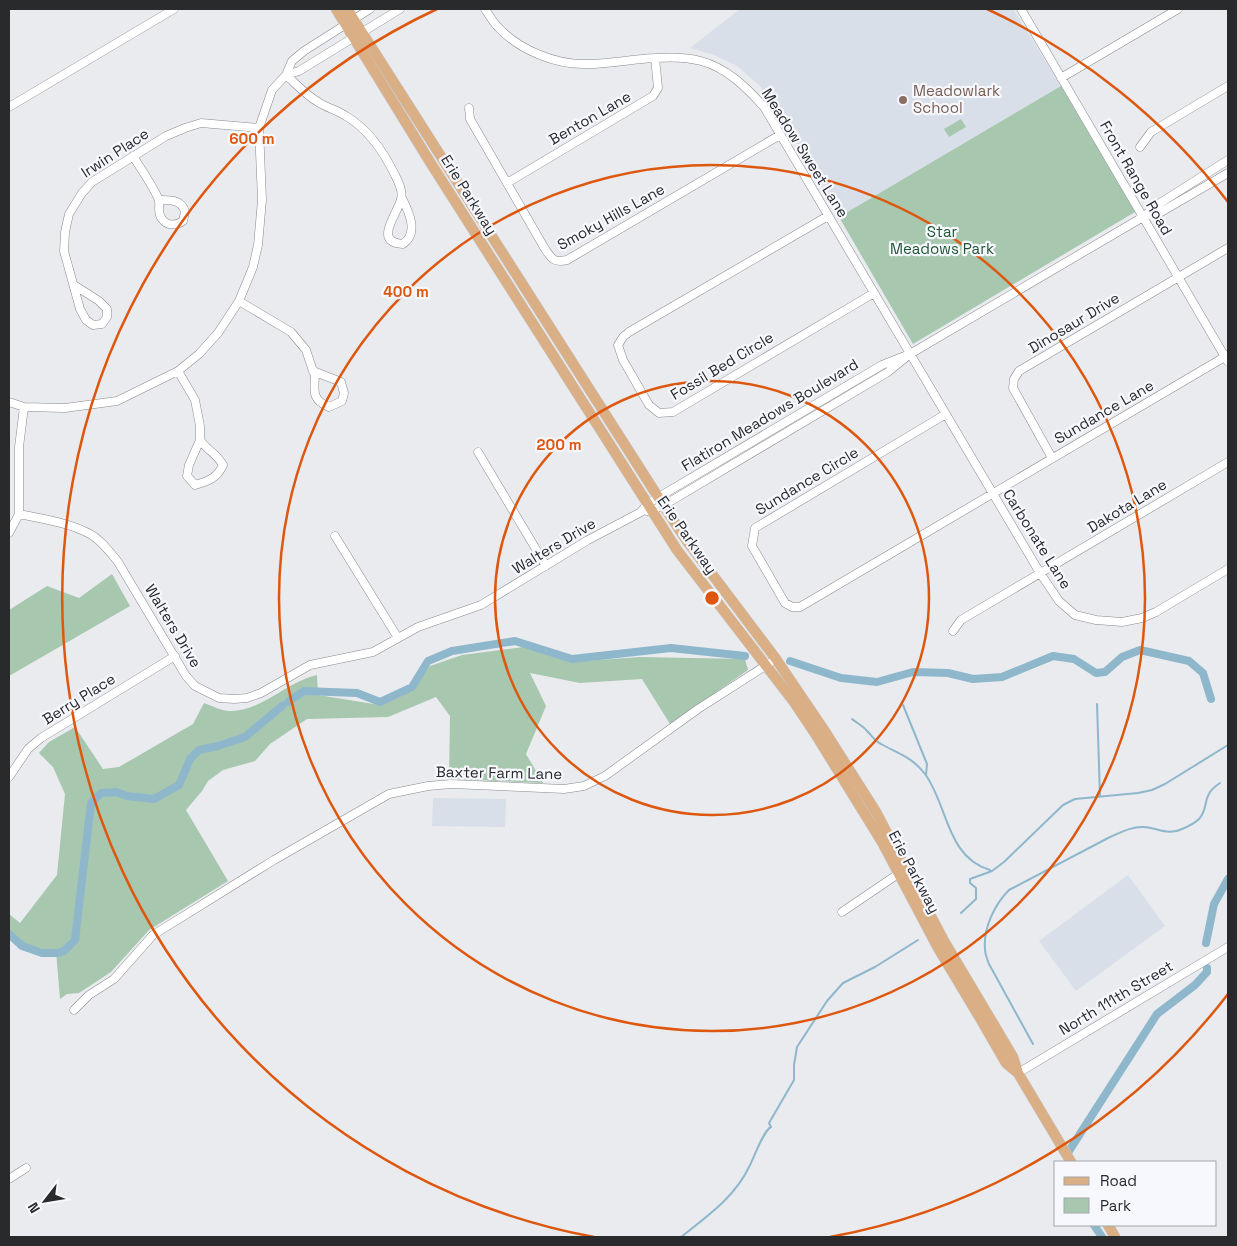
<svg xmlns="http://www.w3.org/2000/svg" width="1237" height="1246" viewBox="0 0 1237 1246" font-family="'Space Grotesk',sans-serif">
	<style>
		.built { fill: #d8dfe9 }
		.green { fill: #a7c7af }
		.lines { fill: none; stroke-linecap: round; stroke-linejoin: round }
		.stream { stroke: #8fb7cc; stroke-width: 2 }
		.canal { stroke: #8fb7cc; stroke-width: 8 }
		.minor-casing { stroke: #888a8e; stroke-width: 9 }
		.major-casing { stroke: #c7c8c8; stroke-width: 11 }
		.minor { stroke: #fff; stroke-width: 8 }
		.major { stroke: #daaf86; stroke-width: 10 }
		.ring { fill: none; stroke: #de570e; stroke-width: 2.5 }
		.education-dot { fill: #8d6e63; stroke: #f6f8fd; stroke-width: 2 }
		.labels { text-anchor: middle; stroke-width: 4.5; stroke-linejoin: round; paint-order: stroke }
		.education-label { font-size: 15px; fill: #785e54; stroke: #f6f8fd; text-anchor: start }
		.street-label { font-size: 15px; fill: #292a2c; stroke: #f6f8fd }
		.park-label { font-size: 15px; fill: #205633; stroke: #f6f8fd }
		.centre { fill: #de570e; stroke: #f6f8fd; stroke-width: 2.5 }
		.ring-label { font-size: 15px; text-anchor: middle; font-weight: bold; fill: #de570e; stroke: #f6f8fd; stroke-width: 4.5; stroke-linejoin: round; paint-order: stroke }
	</style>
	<rect width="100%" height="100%" fill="#e9ebef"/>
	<path class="built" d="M 740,9 L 1013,9 L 1061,86 L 839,217 L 779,114 L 760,86 L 737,66 L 714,55 L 690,48 Z
		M 433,798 L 506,799 L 505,827 L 432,826 Z
		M 1128,875 L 1165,926 L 1076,991 L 1039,941 Z"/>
	<path class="green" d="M 1061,86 L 1135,212 L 913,344 L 839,217 Z
		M 961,119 L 966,127 L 949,137 L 944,129 Z
		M 112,574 L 130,606 L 9,676 L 9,610 L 47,586 L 79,598 Z
		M 524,647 L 570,662 L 640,657 L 745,659 L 748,670 L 670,724 L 642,679 L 580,683 L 530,673 L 546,706 L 526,754 L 543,783 L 449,779 L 450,716 L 436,697 L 388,717 L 307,719 L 270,744 L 255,761 L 223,770 L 208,781 L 202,791 L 186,810 L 228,881 L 149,930 L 111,972 L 79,993 L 67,994 L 60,999 L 56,951 L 24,946 L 9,932 L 9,914 L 20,923 L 57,875 L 65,794 L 53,767 L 39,753 L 49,742 L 75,727 L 103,769 L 119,767 L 193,724 L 204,703 C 212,706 222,711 230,711 C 260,712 288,681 317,675 L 318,695 L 380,705 L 410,689 L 430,666 L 462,655 Z"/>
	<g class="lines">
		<path class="stream" d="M 1097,704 L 1100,796
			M 903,705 L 927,764 L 926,775
			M 852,719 C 857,723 863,726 867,731 C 872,736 875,741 881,744 C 899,754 912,757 925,774 C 948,805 946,857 990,870
			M 961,913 L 976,899 L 976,888 L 970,883 L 970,879 L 992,871 L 1004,862 L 1063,805 L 1075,799 L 1138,793 L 1152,790 L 1165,784 L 1228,745
			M 1033,1044 L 989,964 C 987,959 985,954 985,949 C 983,928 995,904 1009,890 L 1110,837 C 1120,833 1132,826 1144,827 C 1158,828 1168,836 1182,829 C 1187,827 1195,823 1199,819 C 1210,807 1200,796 1220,783
			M 681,1237 C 706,1217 735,1197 749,1167 C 754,1158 763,1131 771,1127 L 769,1123 L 794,1080 L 794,1065 L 797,1047 L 827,1001 L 843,983 L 875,967 L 918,940"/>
		<path class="canal" d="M 790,661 L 841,678 L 877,682 L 913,672 L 948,673 L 973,679 L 1002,677 L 1053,656 L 1074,659 L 1096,673 L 1105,672 L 1122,657 L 1140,650 L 1189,661 L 1203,673 L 1211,699
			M 288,702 L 304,691 L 357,693 L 380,702 L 412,687 L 428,661 L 452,651 L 515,641 L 572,659 L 671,648 L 745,656
			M 9,934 L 22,946 L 42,953 L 58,953 L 64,951 L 75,940 L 91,803 L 101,793 L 116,792 L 127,796 L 154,799 L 179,785 L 190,759 L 199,750 L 218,746 L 245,737 L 282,706
			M 1206,943 L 1214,904 L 1228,879
			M 1069,1151 L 1157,1014 L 1195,985 L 1207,972 L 1207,968
			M 1094,1225 L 1102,1237"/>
		<defs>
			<path id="minor" d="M 485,9 C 489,15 493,22 498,27 C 519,50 556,65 587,64 C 610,64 632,59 655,58 C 670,57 686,57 701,61 C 727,68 746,87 764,107 L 1040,573 L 1059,601 L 1075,615 L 1096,620 L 1122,622 L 1142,618 L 1156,612 L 1228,569
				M 1021,9 L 1228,362
				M 286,75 C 296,84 306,95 318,102 C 327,108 337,110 346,116 C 368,129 385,154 396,177 C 399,183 403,193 401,199 C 398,214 372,242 403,244 C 419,233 409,212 402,198
				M 286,75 L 299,71 L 400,9
				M 1061,78 L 1178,9
				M 9,107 L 174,9
				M 469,108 L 470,119 L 545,249 C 552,259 554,263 567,260 L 780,135
				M 1140,147 L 1151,132 L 1228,86
				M 133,156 C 139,166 157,192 159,201 C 160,207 157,213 162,219 C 167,226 176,226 183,221 L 185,212 C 182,199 170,200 159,200
				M 507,183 L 653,96 L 658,88 L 655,58
				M 828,216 L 629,332 L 623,337 L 618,345 L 623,360 L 649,405 L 659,413 L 673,412 L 874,293
				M 1145,216 L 1161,212 L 1228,173
				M 74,285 L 99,301 L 107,309 L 107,317 L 102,324 L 93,325 L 86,320 L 80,309 L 64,251 L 65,232 L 69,214 L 82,193 L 92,182 L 166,136 L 185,128 L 201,123 L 259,128
				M 239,301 L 291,332 L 306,350 L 313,371 L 315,375 C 314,392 312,400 329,407 L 342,401 L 344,393 L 341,382 L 313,371
				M 178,371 L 195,400 L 200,426 L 200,440 L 189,465 L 187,476 L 195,485 C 209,481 217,478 223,465 C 217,454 207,450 200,440
				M 9,402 L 24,407 L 65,408 L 117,401 L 178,371 L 199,354 L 218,333 L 239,301 L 253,267 L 258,245 L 262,200 L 259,128 L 272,90 L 286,75 L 292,61 L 304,51 L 370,9
				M 946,414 L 755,528 L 752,546 L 785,603 L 792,607 L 800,607 L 1228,355
				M 478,452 L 546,566
				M 1052,458 L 1013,388 L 1014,379 L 1019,371 L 1228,248
				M 647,511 L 651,511 L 671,501 L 888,372 L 910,354 L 1143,217 L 1157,205 L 1228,160
				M 19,514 C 42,519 68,522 90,534 C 101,540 110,552 118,562 L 186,676 L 195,686 L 219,698 L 234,699 L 247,698 L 261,693 L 310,665 L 373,652 L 418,627 L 481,605 L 588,540 L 641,512 L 647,504 L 882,365 L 910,354
				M 9,533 L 19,514 L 19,447 L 24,407
				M 335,536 L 398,638
				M 953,631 L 961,620 L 1228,462
				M 9,777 L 28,749 L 41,738 L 175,656
				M 842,912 L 898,874
				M 74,1010 L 89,995 L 114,979 L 153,935 L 274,860 L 389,794 L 428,786 L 451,784 L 564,789 L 584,786 L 605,776 L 698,709 L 776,659
				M 1018,1073 L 1228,947
				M 9,1179 L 26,1168"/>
			<path id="major" d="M 336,9 L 430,162 L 677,550 L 794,702 L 816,735 L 882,842 L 938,948 L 980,1018 L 1006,1063 L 1018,1073
				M 347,9 L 667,511 L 687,541 L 776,659 L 824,730 L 876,812 L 944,941 L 1013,1057 L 1018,1073 L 1071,1162
				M 1108,1225 L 1115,1237"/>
		</defs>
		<use href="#minor" class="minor-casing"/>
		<use href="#major" class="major-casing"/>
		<use href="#minor" class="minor"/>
		<use href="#major" class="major"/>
	</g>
	<g class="ring">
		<circle cx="712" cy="598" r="217"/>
		<circle cx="712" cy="598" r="433"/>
		<path d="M1228 994A650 650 0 0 1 830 1237M594 1237A650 650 0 0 1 437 9M987 9A650 650 0 0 1 1228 202"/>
	</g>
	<circle class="education-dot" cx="903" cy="100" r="5"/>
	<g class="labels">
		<g class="education-label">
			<text x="913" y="96">Meadowlark<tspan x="913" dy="17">School</tspan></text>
		</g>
		<g class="street-label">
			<text transform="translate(590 118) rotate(-30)" y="5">Benton Lane</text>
			<text transform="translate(115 153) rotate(-33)" y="5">Irwin Place</text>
			<text transform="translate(805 153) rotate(58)" y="5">Meadow Sweet Lane</text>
			<text transform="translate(1136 178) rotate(60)" y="5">Front Range Road</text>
			<text transform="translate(469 195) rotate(58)" y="5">Erie Parkway</text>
			<text transform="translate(611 217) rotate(-29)" y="5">Smoky Hills Lane</text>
			<text transform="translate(1074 323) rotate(-31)" y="5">Dinosaur Drive</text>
			<text transform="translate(722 366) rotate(-31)" y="5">Fossil Bed Circle</text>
			<text transform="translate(1104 412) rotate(-30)" y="5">Sundance Lane</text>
			<text transform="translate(770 415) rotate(-31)" y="5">Flatiron Meadows Boulevard</text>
			<text transform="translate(807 481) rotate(-31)" y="5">Sundance Circle</text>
			<text transform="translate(1127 506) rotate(-31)" y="5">Dakota Lane</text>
			<text transform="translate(687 535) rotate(55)" y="5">Erie Parkway</text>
			<text transform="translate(1037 539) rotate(58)" y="5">Carbonate Lane</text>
			<text transform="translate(554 546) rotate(-31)" y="5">Walters Drive</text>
			<text transform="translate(173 626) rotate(59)" y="5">Walters Drive</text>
			<text transform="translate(79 699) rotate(-32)" y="5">Berry Place</text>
			<text transform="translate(499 773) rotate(1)" y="5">Baxter Farm Lane</text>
			<text transform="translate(914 872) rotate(62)" y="5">Erie Parkway</text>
			<text transform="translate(1116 998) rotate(-31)" y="5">North 111th Street</text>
		</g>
		<g class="park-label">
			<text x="942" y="237">Star<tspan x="942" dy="17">Meadows Park</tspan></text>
		</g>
	</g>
	<circle cx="712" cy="598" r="8" class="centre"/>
	<g class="ring-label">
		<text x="252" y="144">600 m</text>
		<text x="406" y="297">400 m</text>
		<text x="559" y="450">200 m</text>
	</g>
	<rect width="1237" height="1246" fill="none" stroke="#292a2c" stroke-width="20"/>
	<rect x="1054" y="1161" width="162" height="65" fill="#f6f8fd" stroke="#a4a6a9"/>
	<rect x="1064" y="1177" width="25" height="8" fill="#daaf86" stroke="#a4a6a9"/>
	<text x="1100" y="1186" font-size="15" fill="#292a2c">Road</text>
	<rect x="1064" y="1198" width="25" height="15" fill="#a7c7af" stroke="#a4a6a9"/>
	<text x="1100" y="1211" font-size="15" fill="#292a2c">Park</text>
	<g transform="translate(45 1201) rotate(239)" stroke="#f6f8fd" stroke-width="4" paint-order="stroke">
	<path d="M0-4L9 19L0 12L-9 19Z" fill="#292a2c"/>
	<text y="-8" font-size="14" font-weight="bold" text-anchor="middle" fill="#292a2c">N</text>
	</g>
</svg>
